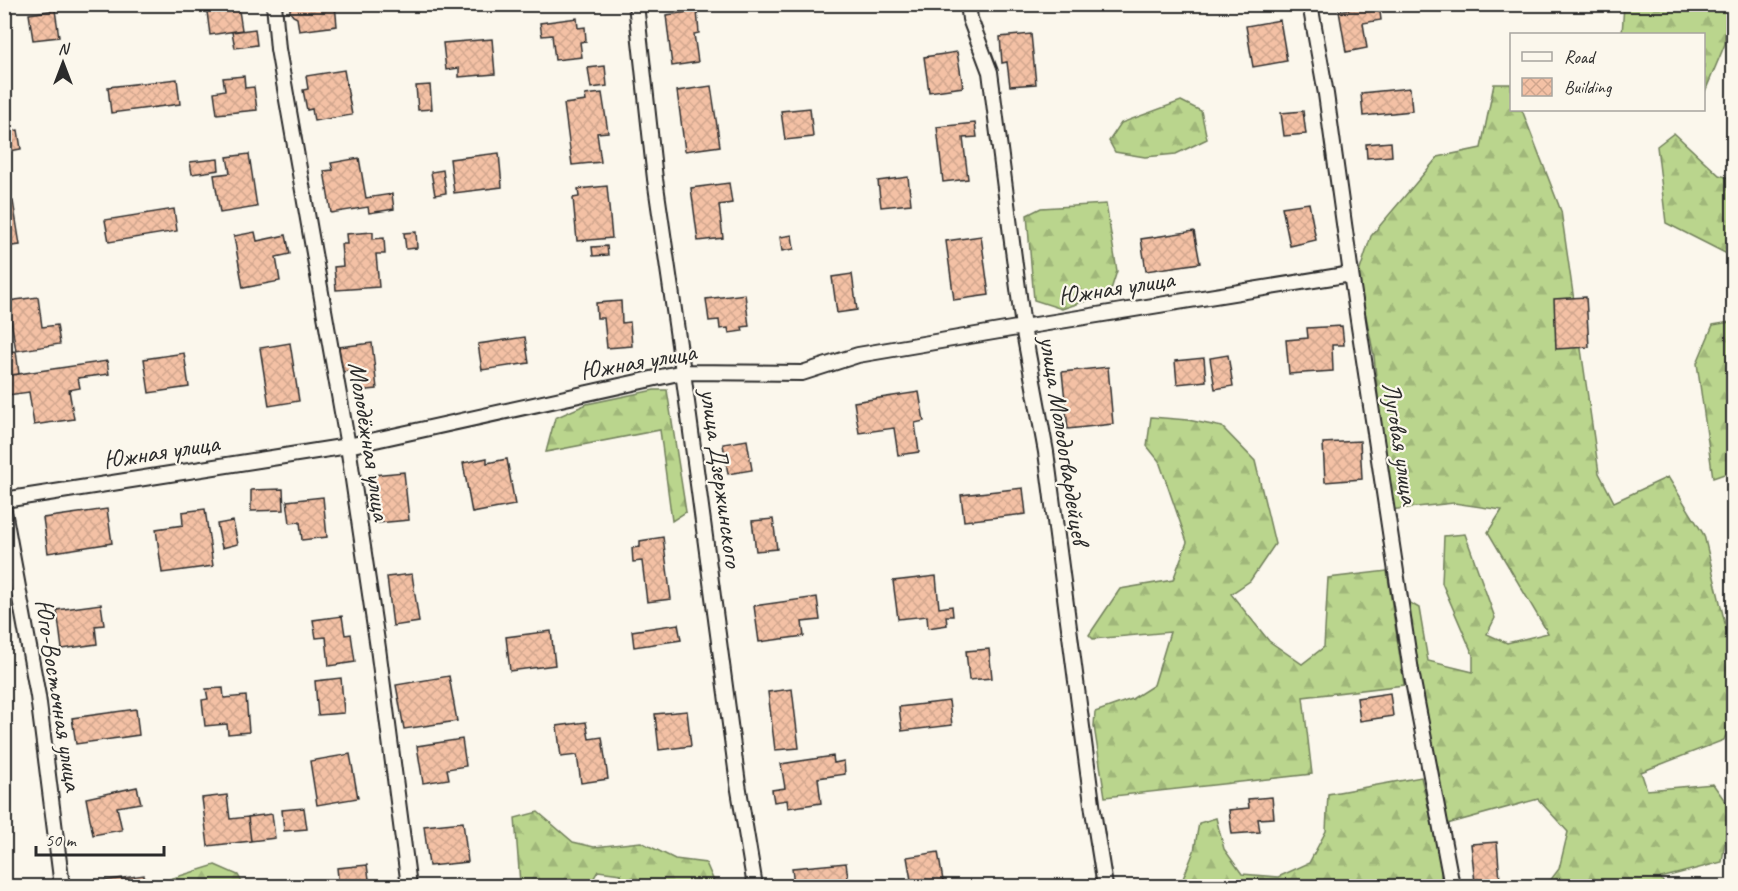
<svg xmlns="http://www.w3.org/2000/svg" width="1738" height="891" viewBox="0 0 1738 891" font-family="Caveat,sans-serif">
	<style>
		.forest { fill: url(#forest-firs); stroke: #72805c; stroke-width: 1.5 }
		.building { fill: url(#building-cross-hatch); stroke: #2b2b2b; stroke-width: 1.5 }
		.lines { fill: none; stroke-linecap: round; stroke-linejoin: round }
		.street-casing { stroke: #2b2b2b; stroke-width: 18 }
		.street { stroke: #fbf7ec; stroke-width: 14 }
		.labels { text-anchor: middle; stroke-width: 4.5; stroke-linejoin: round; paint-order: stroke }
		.street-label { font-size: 26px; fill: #2b2b2b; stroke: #fbf7ec }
	</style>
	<defs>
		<pattern id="forest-firs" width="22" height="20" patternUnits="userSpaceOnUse" patternTransform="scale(1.5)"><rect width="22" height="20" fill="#bad58d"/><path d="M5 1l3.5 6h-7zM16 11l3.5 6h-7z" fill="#a0b77a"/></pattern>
		<pattern id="building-cross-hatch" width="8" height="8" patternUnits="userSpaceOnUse" patternTransform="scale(1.5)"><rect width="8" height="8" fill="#f4c1a5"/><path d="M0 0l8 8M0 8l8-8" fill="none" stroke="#d1a68e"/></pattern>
	</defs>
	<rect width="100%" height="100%" fill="#fbf7ec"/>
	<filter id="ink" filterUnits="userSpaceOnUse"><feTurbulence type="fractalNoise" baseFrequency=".0167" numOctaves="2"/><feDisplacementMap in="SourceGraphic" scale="12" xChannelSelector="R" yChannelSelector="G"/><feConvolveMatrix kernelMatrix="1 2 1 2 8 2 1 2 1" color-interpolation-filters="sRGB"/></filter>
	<g filter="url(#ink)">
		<path class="forest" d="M 1624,5 L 1726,5 L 1725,44 L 1704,94 L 1704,34 L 1622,34 Z
			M 1494,84 L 1511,84 L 1512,110 L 1522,110 L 1561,211 L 1599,473 L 1614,502 L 1668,477 L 1704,535 L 1733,657 L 1733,717 L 1724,740 L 1641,772 L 1647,790 L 1713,784 L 1730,808 L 1722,862 L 1661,878 L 1665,886 L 1546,886 L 1559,869 L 1568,832 L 1538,799 L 1447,824 L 1431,749 L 1402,598 L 1419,608 L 1428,661 L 1473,672 L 1473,655 L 1442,583 L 1444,536 L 1465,534 L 1495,618 L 1487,634 L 1507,643 L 1548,633 L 1488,532 L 1502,510 L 1454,503 L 1389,510 L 1374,356 L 1358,276 L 1371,236 L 1438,157 L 1481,148 Z
			M 1181,101 L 1201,111 L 1207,139 L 1176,154 L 1145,157 L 1115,152 L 1109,141 L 1121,123 Z
			M 1674,133 L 1719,175 L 1733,179 L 1733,257 L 1666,223 L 1657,146 Z
			M 1106,204 L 1117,271 L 1110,293 L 1062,309 L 1034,300 L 1027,215 L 1041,208 Z
			M 1730,322 L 1734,335 L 1733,471 L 1713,478 L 1697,363 L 1713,325 Z
			M 654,390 L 667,390 L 686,512 L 672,521 L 660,430 L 546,452 L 555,418 L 587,404 Z
			M 1151,417 L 1188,420 L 1222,427 L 1255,461 L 1275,544 L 1250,581 L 1231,594 L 1269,641 L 1302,664 L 1324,647 L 1328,578 L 1387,571 L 1404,685 L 1303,697 L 1312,774 L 1105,797 L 1094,726 L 1095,712 L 1132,699 L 1154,685 L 1170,632 L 1093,639 L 1089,635 L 1120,589 L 1173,580 L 1187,542 L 1159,461 L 1147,446 Z
			M 1421,777 L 1442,863 L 1440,886 L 1180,886 L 1194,851 L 1199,823 L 1216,818 L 1224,849 L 1242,874 L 1278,877 L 1309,863 L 1326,831 L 1328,794 Z
			M 538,812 L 573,842 L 594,847 L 641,842 L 675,859 L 706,863 L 716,886 L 622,886 L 621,874 L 598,871 L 589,886 L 545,886 L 520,883 L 515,818 Z
			M 215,865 L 238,875 L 244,886 L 171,886 L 170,879 Z"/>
		<path class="building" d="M 206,4 L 238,4 L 242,30 L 210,35 Z
			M 292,4 L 335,4 L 337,26 L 299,31 L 297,18 L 293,16 L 290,12 L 290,7 Z
			M 1379,5 L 1381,20 L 1363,23 L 1367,48 L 1346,52 L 1339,11 Z
			M 55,10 L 59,37 L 33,40 L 29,14 Z
			M 697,11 L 699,33 L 694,34 L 698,62 L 672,66 L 666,15 Z
			M 577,18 L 578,28 L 585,27 L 586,41 L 580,42 L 582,57 L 555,60 L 552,35 L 542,36 L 540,23 Z
			M 1280,20 L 1287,61 L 1253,67 L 1246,26 Z
			M 255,29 L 257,45 L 235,48 L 232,32 Z
			M 1031,34 L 1036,84 L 1010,86 L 1007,62 L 1002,63 L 1000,37 Z
			M 492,39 L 495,74 L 459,77 L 459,68 L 446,70 L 443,43 Z
			M 957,52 L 963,87 L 929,92 L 924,57 Z
			M 605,66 L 607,86 L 591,88 L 588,68 Z
			M 344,70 L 352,115 L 314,121 L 312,109 L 307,110 L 303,90 L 308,89 L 306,76 Z
			M 244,76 L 245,88 L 254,87 L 257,110 L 217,114 L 214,92 L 225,90 L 223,78 Z
			M 177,79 L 180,104 L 111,113 L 108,87 Z
			M 430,85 L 432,109 L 418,110 L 416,86 Z
			M 711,86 L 720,146 L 685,151 L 677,91 Z
			M 1410,88 L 1412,111 L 1363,116 L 1361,93 Z
			M 602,93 L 608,132 L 597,133 L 601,162 L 572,165 L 564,104 L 586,101 L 585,95 Z
			M 810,108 L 813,137 L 785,140 L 781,111 Z
			M 1303,111 L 1306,134 L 1284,136 L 1281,113 Z
			M 975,123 L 977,137 L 963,138 L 968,179 L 943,182 L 937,127 Z
			M 18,130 L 21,149 L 4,152 L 4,132 Z
			M 1391,142 L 1392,156 L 1367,158 L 1366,144 Z
			M 499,153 L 502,187 L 454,193 L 450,159 Z
			M 249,154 L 257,207 L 220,213 L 214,175 L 230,173 L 227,157 Z
			M 359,158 L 366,198 L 392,194 L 394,209 L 369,213 L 368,207 L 331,213 L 324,171 L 333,170 L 331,163 Z
			M 218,159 L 219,170 L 192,174 L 190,162 Z
			M 443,170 L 446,193 L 435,195 L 431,172 Z
			M 908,177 L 911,204 L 881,207 L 878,181 Z
			M 729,183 L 732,203 L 719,205 L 723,238 L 698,241 L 691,188 Z
			M 607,186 L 612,238 L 577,241 L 573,198 L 579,197 L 578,189 Z
			M 13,201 L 20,245 L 4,247 L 4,202 Z
			M 1309,203 L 1316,240 L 1290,246 L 1282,207 Z
			M 174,209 L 177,231 L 109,242 L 105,220 Z
			M 1194,231 L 1200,263 L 1146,271 L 1141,239 Z
			M 255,232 L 257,241 L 286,235 L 290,254 L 276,257 L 280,281 L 243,288 L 234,236 Z
			M 373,232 L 373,239 L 384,238 L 385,254 L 376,254 L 379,287 L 336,290 L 334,267 L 343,266 L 341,244 L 347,244 L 346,234 Z
			M 416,232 L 417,248 L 406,249 L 404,233 Z
			M 792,235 L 794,249 L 782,251 L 780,237 Z
			M 981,236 L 989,295 L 954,300 L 946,241 Z
			M 607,246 L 608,255 L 593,256 L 592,247 Z
			M 852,274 L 857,310 L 837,313 L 832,277 Z
			M 745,294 L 749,326 L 742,327 L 743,331 L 729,333 L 728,328 L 720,329 L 719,320 L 709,321 L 706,299 Z
			M 38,297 L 42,327 L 57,325 L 60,344 L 16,351 L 8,301 Z
			M 1586,297 L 1589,347 L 1556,349 L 1554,299 Z
			M 621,301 L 622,323 L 630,322 L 632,346 L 607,348 L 604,318 L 597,318 L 596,303 Z
			M 1342,326 L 1344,345 L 1332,345 L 1333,371 L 1289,374 L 1286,340 L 1308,338 L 1307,328 Z
			M 525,337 L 529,363 L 482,370 L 478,344 Z
			M 290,343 L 299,401 L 269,406 L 260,348 Z
			M 372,343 L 377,389 L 358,391 L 357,370 L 341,372 L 339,347 Z
			M 16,351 L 19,374 L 5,376 L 4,352 Z
			M 184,353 L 189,387 L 149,393 L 144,359 Z
			M 1228,355 L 1233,386 L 1215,389 L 1210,358 Z
			M 1204,358 L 1206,381 L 1177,384 L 1175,361 Z
			M 107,361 L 109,374 L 78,378 L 80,388 L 69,390 L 74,419 L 34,425 L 29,392 L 8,395 L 5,376 Z
			M 1108,367 L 1113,424 L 1068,429 L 1062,372 Z
			M 919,392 L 924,421 L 915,423 L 919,452 L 898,455 L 894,428 L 859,433 L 854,402 Z
			M 747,440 L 752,470 L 728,474 L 723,444 Z
			M 1360,441 L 1362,479 L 1325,482 L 1323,443 Z
			M 487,458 L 487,463 L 507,459 L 515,505 L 472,513 L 463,463 Z
			M 404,472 L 409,520 L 378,523 L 373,475 Z
			M 1023,488 L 1026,514 L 964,521 L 961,495 Z
			M 283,489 L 284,510 L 251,511 L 251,490 Z
			M 323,497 L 327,537 L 302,540 L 300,522 L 290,523 L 287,501 Z
			M 107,509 L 112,543 L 48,553 L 43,518 Z
			M 205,509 L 213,566 L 162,573 L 156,529 L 183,525 L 182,512 Z
			M 773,519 L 777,549 L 756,551 L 752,521 Z
			M 233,521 L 238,544 L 222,548 L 217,524 Z
			M 663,537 L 671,599 L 647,602 L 642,561 L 633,562 L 632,548 L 640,547 L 640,541 Z
			M 412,574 L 419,622 L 393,626 L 387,577 Z
			M 936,576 L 939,608 L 952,606 L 953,616 L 946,616 L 947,625 L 928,628 L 927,616 L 898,619 L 893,581 Z
			M 817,597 L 820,620 L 802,622 L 804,636 L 759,642 L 754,606 Z
			M 101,604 L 104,625 L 95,626 L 97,644 L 62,649 L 57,610 Z
			M 342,616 L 345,635 L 351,634 L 355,662 L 329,666 L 326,637 L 316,638 L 313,620 Z
			M 678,624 L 681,640 L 634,647 L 632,631 Z
			M 551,631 L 555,665 L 510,671 L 506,637 Z
			M 989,649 L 992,678 L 969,680 L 966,651 Z
			M 449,676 L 457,721 L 404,729 L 396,685 Z
			M 341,678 L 344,713 L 318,715 L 315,681 Z
			M 223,688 L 224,698 L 246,696 L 249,732 L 228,734 L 227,724 L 205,726 L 202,700 L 208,699 L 206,689 Z
			M 792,689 L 799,748 L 775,750 L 768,692 Z
			M 1390,693 L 1393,716 L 1360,721 L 1357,698 Z
			M 949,701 L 952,725 L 902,731 L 899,707 Z
			M 136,709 L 139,735 L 76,744 L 72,718 Z
			M 687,711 L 691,746 L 659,750 L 655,714 Z
			M 586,722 L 589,739 L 602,737 L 608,779 L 581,783 L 577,755 L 561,757 L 557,726 Z
			M 462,739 L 466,766 L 447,769 L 449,779 L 423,783 L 417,746 Z
			M 350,754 L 358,798 L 317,805 L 310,761 Z
			M 833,756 L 834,763 L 844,761 L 845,774 L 818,778 L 821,803 L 788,808 L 787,800 L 774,802 L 772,790 L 785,788 L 781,764 Z
			M 137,787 L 141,803 L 117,807 L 122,830 L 93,835 L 86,798 Z
			M 227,795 L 230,819 L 248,817 L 251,841 L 208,846 L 202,798 Z
			M 1272,797 L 1274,818 L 1258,819 L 1260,832 L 1232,834 L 1229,810 L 1249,808 L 1248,799 Z
			M 304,808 L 307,829 L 284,831 L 282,810 Z
			M 272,814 L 275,838 L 251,841 L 248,817 Z
			M 463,822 L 468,862 L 429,866 L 424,826 Z
			M 1497,842 L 1500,881 L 1475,883 L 1471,844 Z
			M 938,852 L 944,886 L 912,886 L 907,857 Z
			M 846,863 L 849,886 L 794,886 L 792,868 Z
			M 367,865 L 370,886 L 339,886 L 337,868 Z
			M 144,875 L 145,886 L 104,886 L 103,881 Z"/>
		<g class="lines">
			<defs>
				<path id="street" d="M 274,4 L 278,49 L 348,446 L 378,648 L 409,886
					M 636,4 L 655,179 L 683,372 L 738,784 L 755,886
					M 968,4 L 970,19 L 990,72 L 1023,327 L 1046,452 L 1093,811 L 1105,886
					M 1310,4 L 1326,94 L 1351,274 L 1411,671 L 1452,886
					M 4,500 L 348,446 L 683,372 L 802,373 L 858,355 L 1023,327 L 1351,274
					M 4,511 L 38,696 L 62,886"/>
			</defs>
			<use href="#street" class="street-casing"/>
			<use href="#street" class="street"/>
		</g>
	</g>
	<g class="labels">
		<g class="street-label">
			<text transform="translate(1116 287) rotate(-9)" y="9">Южная улица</text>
			<text transform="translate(638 361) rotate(-10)" y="9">Южная улица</text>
			<text transform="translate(1065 440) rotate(81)" y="9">улица Молодогвардейцев</text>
			<text transform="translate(370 441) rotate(81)" y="9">Молодёжная улица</text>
			<text transform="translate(1401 443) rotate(81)" y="9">Луговая улица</text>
			<text transform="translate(161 451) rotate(-9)" y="9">Южная улица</text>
			<text transform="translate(722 478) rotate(82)" y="9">улица Дзержинского</text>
			<text transform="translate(59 695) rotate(81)" y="9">Юго-Восточная улица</text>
		</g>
	</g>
	<rect width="1738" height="891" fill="none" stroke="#fbf7ec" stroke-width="24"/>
	<rect x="12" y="12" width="1714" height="867" fill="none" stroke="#2b2b2b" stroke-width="2" filter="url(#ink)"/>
	<rect x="1510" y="33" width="195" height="78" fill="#fbf7ec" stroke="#a8a59f" stroke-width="1.5"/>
	<rect x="1522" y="52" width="30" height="9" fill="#fbf7ec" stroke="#a8a59f" stroke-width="1.5"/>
	<text x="1564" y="63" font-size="18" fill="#2b2b2b">Road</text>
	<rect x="1522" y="78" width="30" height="18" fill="url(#building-cross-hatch)" stroke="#a8a59f" stroke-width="1.5"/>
	<text x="1564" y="93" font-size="18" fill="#2b2b2b">Building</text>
	<g transform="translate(63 63)" stroke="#fbf7ec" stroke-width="4.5" paint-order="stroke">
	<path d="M0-4.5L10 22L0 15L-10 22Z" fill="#2b2b2b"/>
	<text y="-9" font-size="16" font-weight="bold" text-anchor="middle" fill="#2b2b2b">N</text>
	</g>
	<path d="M36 846v9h128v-9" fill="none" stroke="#2b2b2b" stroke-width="3"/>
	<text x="45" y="846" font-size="18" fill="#2b2b2b" stroke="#fbf7ec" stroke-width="4.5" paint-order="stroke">50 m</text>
</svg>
